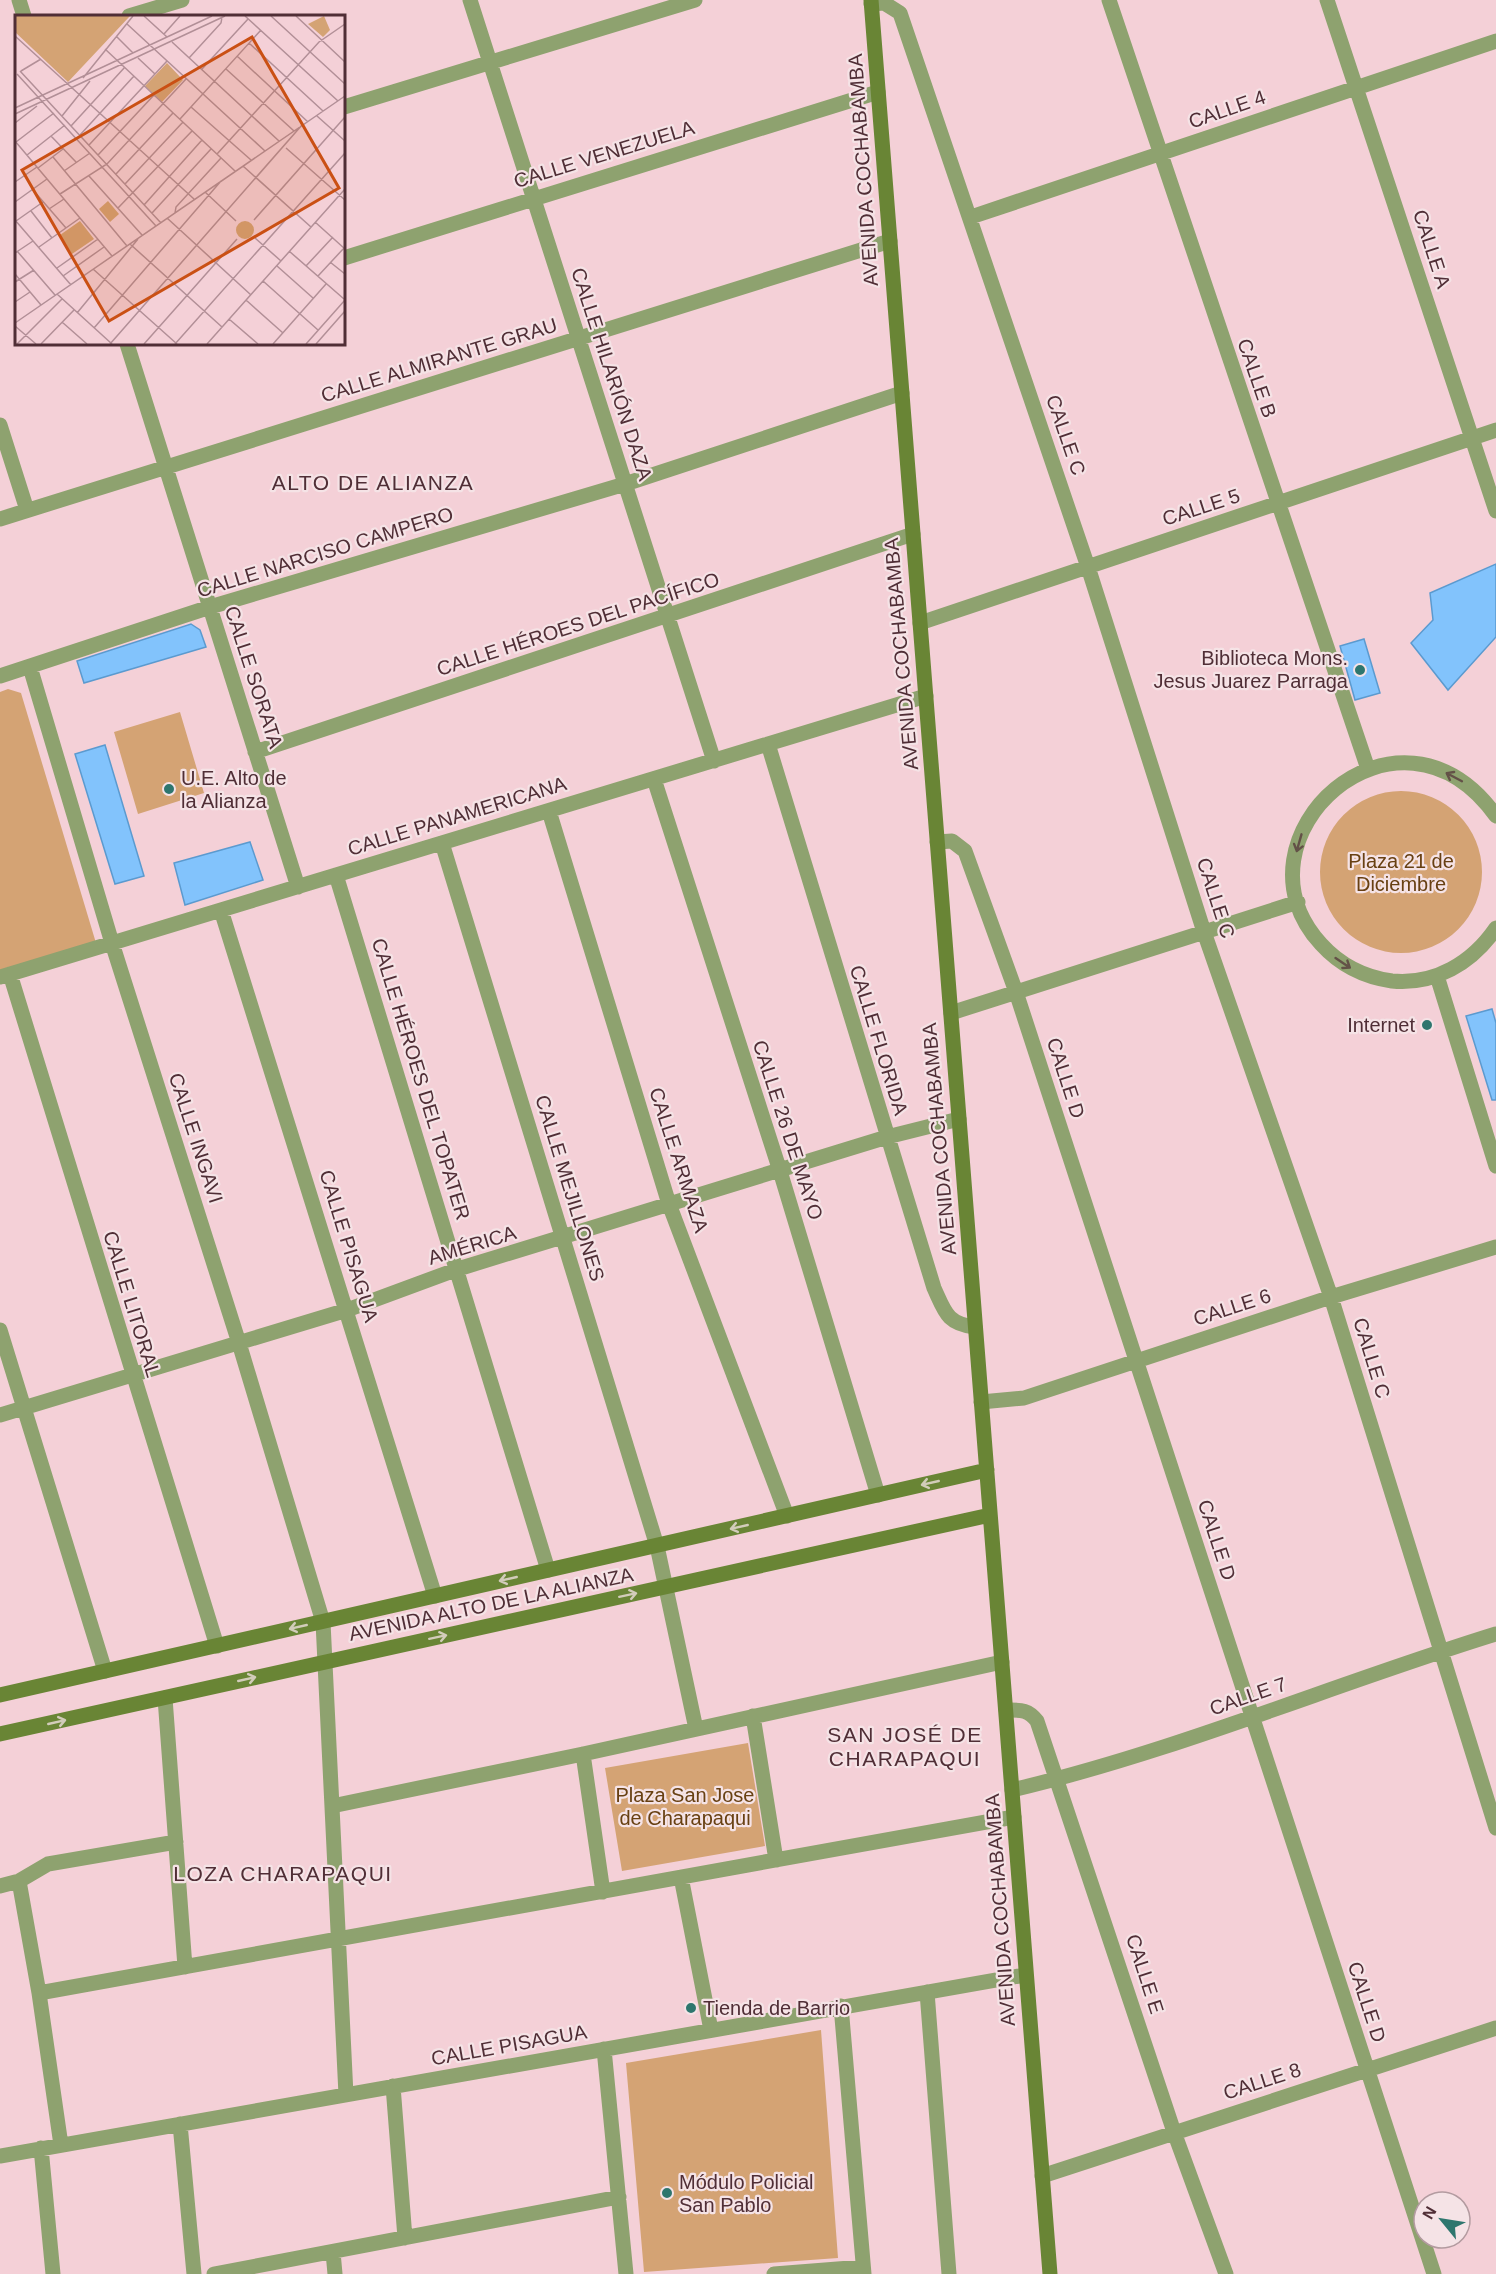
<svg xmlns="http://www.w3.org/2000/svg" width="1496" height="2274" viewBox="0 0 1496 2274" font-family="Arial,sans-serif">
	<style>
		.green { fill: #d4a374 }
		.building { fill: #82c3fc; stroke: #5b9acf; stroke-width: 1.5 }
		.lines { fill: none; stroke-linecap: round; stroke-linejoin: round }
		.street { stroke: #8ea26f; stroke-width: 15 }
		.secondary { stroke: #698535; stroke-width: 15 }
		.oneway { stroke: #635147 }
		.oneway2 { stroke: #d2ccba }
		.poi-dot { fill: #2e766e; stroke: #f5e3e6; stroke-width: 2 }
		.labels { text-anchor: middle; stroke-width: 4.5; stroke-linejoin: round; paint-order: stroke }
		.street-label { font-size: 20px; fill: #502e36; stroke: #f5e3e6 }
		.poi-label { font-size: 20px; fill: #502e36; stroke: #f5e3e6; text-anchor: start }
		.park-label { font-size: 20px; fill: #684012; stroke: #f5e3e6 }
		.neighbourhood-label { font-size: 21px; letter-spacing: 1.5px; fill: #502e36; stroke: #f5e3e6 }
		.inset-road { fill: none; stroke: #b28f97; stroke-width: 1.5 }
		.view { fill: #ca5014; fill-opacity: 0.15; stroke: #ca5014; stroke-width: 3 }
		.inset-edge { fill: none; stroke: #502e36; stroke-width: 3 }
	</style>
	<rect width="100%" height="100%" fill="#f4d0d7"/>
	<path class="green" d="M 8,689 L 21,693 L 96,943 L 0,973 L 0,692 Z
		M 180,712 L 204,793 L 138,814 L 114,732 Z
		M1320 872a81 81 0 1 1 162 0a81 81 0 1 1-162 0Z
		M 748,1743 L 765,1846 L 622,1871 L 605,1768 Z
		M 821,2030 L 838,2258 L 644,2272 L 626,2063 Z"/>
	<path class="building" d="M 1496,564 L 1496,637 L 1448,690 L 1411,643 L 1433,620 L 1430,593 Z
		M 191,624 L 200,630 L 206,647 L 84,683 L 77,661 Z
		M 1364,639 L 1380,693 L 1355,700 L 1340,646 Z
		M 105,745 L 144,876 L 115,884 L 75,754 Z
		M 250,842 L 263,880 L 185,905 L 174,863 Z
		M 1492,1009 L 1496,1023 L 1496,1100 L 1492,1100 L 1466,1016 Z"/>
	<g class="lines">
		<path class="street" d="M 19,0 L 24,16
			M 470,0 L 714,761
			M 1109,0 L 1368,769
			M 1327,0 L 1496,511
			M 871,4 L 884,3 L 900,13 L 1088,567 L 1204,932 L 1331,1297 L 1496,1828
			M 129,16 L 182,0
			M 344,107 L 695,0
			M 971,217 L 1496,41
			M 344,258 L 878,92
			M 127,344 L 298,887
			M 0,425 L 27,510
			M 0,519 L 890,241
			M 920,623 L 1496,430
			M 30,667 L 112,943 L 239,1343 L 323,1622 L 346,2095
			M 0,676 L 210,607 L 625,484 L 902,393
			M 768,744 L 934,1288 C 945,1312 947,1324 975,1327
			M 255,752 L 913,534
			M 654,779 L 780,1171 L 878,1495
			M 549,811 L 669,1204 L 787,1516
			M 1496,816 C 1398,679 1224,838 1321,944 C 1340,965 1363,977 1392,981 C 1435,985 1472,963 1496,928
			M 937,842 L 952,841 L 965,851 L 1016,992 L 1434,2274
			M 442,843 L 657,1546 L 696,1729
			M 336,875 L 548,1570
			M 221,910 L 435,1596
			M 10,974 L 217,1646
			M 1437,976 L 1496,1166
			M 0,977 L 926,696
			M 951,1013 L 1298,902
			M 0,1330 L 105,1671
			M 981,1402 L 1024,1398 L 1331,1297 L 1496,1247
			M 0,1415 L 347,1310 L 458,1269 L 887,1137 L 959,1119
			M 165,1698 L 185,1967
			M 1006,1710 C 1020,1710 1028,1709 1037,1721 L 1174,2132 L 1226,2274
			M 753,1716 L 776,1860
			M 583,1754 L 603,1892
			M 1012,1790 C 1177,1751 1334,1684 1496,1634
			M 332,1806 L 583,1754 L 1002,1662
			M 681,1877 L 711,2030
			M 19,1881 L 39,1993 L 61,2145
			M 0,1886 L 19,1881 L 48,1864 L 176,1842
			M 927,1992 L 949,2274
			M 39,1993 L 1014,1817
			M 841,2006 L 864,2274
			M 604,2049 L 626,2274
			M 393,2086 L 405,2238
			M 180,2124 L 194,2274
			M 41,2148 L 53,2274
			M 0,2156 L 1025,1975
			M 1042,2176 L 1496,2028
			M 333,2252 L 335,2274
			M 214,2274 L 619,2197
			M 774,2274 L 863,2267"/>
		<path class="secondary" d="M 871,0 L 1050,2274
			M 0,1695 L 987,1470
			M 0,1734 L 990,1515"/>
	</g>
	<defs><path id="oneway-shaft" d="M-6 0H5M1.5-3L5.5 0L1.5 3" fill="none" stroke-width="1.6" stroke-linecap="round" stroke-linejoin="round" transform="scale(1.5)"/></defs>
	<g class="oneway">
		<use href="#oneway-shaft" transform="translate(1454 777) rotate(-152)"/>
		<use href="#oneway-shaft" transform="translate(1299 843) rotate(106)"/>
		<use href="#oneway-shaft" transform="translate(1343 963) rotate(34)"/>
	</g>
	<g class="oneway2">
		<use href="#oneway-shaft" transform="translate(930 1483) rotate(167)"/>
		<use href="#oneway-shaft" transform="translate(739 1527) rotate(167)"/>
		<use href="#oneway-shaft" transform="translate(508 1579) rotate(167)"/>
		<use href="#oneway-shaft" transform="translate(628 1595) rotate(-12)"/>
		<use href="#oneway-shaft" transform="translate(298 1627) rotate(167)"/>
		<use href="#oneway-shaft" transform="translate(438 1637) rotate(-12)"/>
		<use href="#oneway-shaft" transform="translate(247 1679) rotate(-13)"/>
		<use href="#oneway-shaft" transform="translate(57 1722) rotate(-13)"/>
	</g>
	<g class="poi-dot">
		<circle cx="1360" cy="670" r="6"/>
		<circle cx="169" cy="789" r="6"/>
		<circle cx="1427" cy="1025" r="6"/>
		<circle cx="691" cy="2008" r="6"/>
		<circle cx="667" cy="2193" r="6"/>
	</g>
	<g class="labels">
		<g class="street-label">
			<text transform="translate(1227 109) rotate(-19)" y="7">CALLE 4</text>
			<text transform="translate(604 154) rotate(-17)" y="7">CALLE VENEZUELA</text>
			<text transform="translate(863 170) rotate(-94)" y="7">AVENIDA COCHABAMBA</text>
			<text transform="translate(1432 249) rotate(72)" y="7">CALLE A</text>
			<text transform="translate(439 360) rotate(-17)" y="7">CALLE ALMIRANTE GRAU</text>
			<text transform="translate(612 374) rotate(72)" y="7">CALLE HILARIÓN DAZA</text>
			<text transform="translate(1257 378) rotate(71)" y="7">CALLE B</text>
			<text transform="translate(1066 435) rotate(71)" y="7">CALLE C</text>
			<text transform="translate(1201 507) rotate(-18)" y="7">CALLE 5</text>
			<text transform="translate(325 552) rotate(-17)" y="7">CALLE NARCISO CAMPERO</text>
			<text transform="translate(578 624) rotate(-18)" y="7">CALLE HÉROES DEL PACÍFICO</text>
			<text transform="translate(901 654) rotate(-95)" y="7">AVENIDA COCHABAMBA</text>
			<text transform="translate(254 677) rotate(72)" y="7">CALLE SORATA</text>
			<text transform="translate(457 816) rotate(-17)" y="7">CALLE PANAMERICANA</text>
			<text transform="translate(1216 898) rotate(72)" y="7">CALLE C</text>
			<text transform="translate(879 1040) rotate(73)" y="7">CALLE FLORIDA</text>
			<text transform="translate(1066 1078) rotate(72)" y="7">CALLE D</text>
			<text transform="translate(421 1079) rotate(73)" y="7">CALLE HÉROES DEL TOPATER</text>
			<text transform="translate(788 1130) rotate(72)" y="7">CALLE 26 DE MAYO</text>
			<text transform="translate(196 1138) rotate(72)" y="7">CALLE INGAVI</text>
			<text transform="translate(939 1139) rotate(-95)" y="7">AVENIDA COCHABAMBA</text>
			<text transform="translate(679 1160) rotate(72)" y="7">CALLE ARMAZA</text>
			<text transform="translate(570 1188) rotate(73)" y="7">CALLE MEJILLONES</text>
			<text transform="translate(472 1245) rotate(-17)" y="7">AMÉRICA</text>
			<text transform="translate(349 1246) rotate(73)" y="7">CALLE PISAGUA</text>
			<text transform="translate(132 1304) rotate(73)" y="7">CALLE LITORAL</text>
			<text transform="translate(1232 1307) rotate(-18)" y="7">CALLE 6</text>
			<text transform="translate(1372 1358) rotate(73)" y="7">CALLE C</text>
			<text transform="translate(1217 1540) rotate(72)" y="7">CALLE D</text>
			<text transform="translate(491 1604) rotate(-12)" y="7">AVENIDA ALTO DE LA ALIANZA</text>
			<text transform="translate(1248 1696) rotate(-19)" y="7">CALLE 7</text>
			<text transform="translate(1000 1910) rotate(-94)" y="7">AVENIDA COCHABAMBA</text>
			<text transform="translate(1145 1974) rotate(72)" y="7">CALLE E</text>
			<text transform="translate(1367 2002) rotate(72)" y="7">CALLE D</text>
			<text transform="translate(509 2045) rotate(-10)" y="7">CALLE PISAGUA</text>
			<text transform="translate(1262 2081) rotate(-18)" y="7">CALLE 8</text>
		</g>
		<g class="poi-label">
			<text x="1348" y="665" text-anchor="end">Biblioteca Mons.<tspan x="1348" dy="23">Jesus Juarez Parraga</tspan></text>
			<text x="181" y="785">U.E. Alto de<tspan x="181" dy="23">la Alianza</tspan></text>
			<text x="1415" y="1032" text-anchor="end">Internet</text>
			<text x="703" y="2015">Tienda de Barrio</text>
			<text x="679" y="2189">Módulo Policial<tspan x="679" dy="23">San Pablo</tspan></text>
		</g>
		<g class="park-label">
			<text x="1401" y="868">Plaza 21 de<tspan x="1401" dy="23">Diciembre</tspan></text>
			<text x="685" y="1802">Plaza San Jose<tspan x="685" dy="23">de Charapaqui</tspan></text>
		</g>
		<g class="neighbourhood-label">
			<text x="373" y="490">ALTO DE ALIANZA</text>
			<text x="905" y="1742">SAN JOSÉ DE<tspan x="905" dy="24">CHARAPAQUI</tspan></text>
			<text x="283" y="1881">LOZA CHARAPAQUI</text>
		</g>
	</g>
	<g transform="translate(15 15)">
		<rect width="330" height="330" fill="#f4d0d7"/>
		<path d="M 0,1 L 115,1 L 53,67 L 0,17 ZM 309,1 L 315,15 L 308,22 L 293,9 ZM 152,48 L 168,65 L 147,87 L 130,71 ZM 93,186 L 104,199 L 95,207 L 84,194 ZM221 215a9 9 0 1 1 18 0a9 9 0 1 1-18 0ZM 65,206 L 79,224 L 57,239 L 45,220 Z" fill="#d4a374"/>
		<path class="inset-road" d="M 129,1 L 152,22M 230,1 L 323,86M 256,1 L 330,69M 281,1 L 330,47M 112,9 L 250,136M 149,19 L 165,1M 0,21 L 179,184M 101,21 L 118,38M 157,27 L 264,126M 234,28 L 308,96M 90,34 L 220,156M 222,41 L 293,107M 123,43 L 140,59M 174,43 L 206,8 L 207,2M 187,54 L 233,4M 211,54 L 279,116M 5,56 L 146,208M 6,56 L 26,44M 2,59 L 141,211M 68,63 L 118,1M 176,92 L 236,145M 0,93 L 197,1M 0,99 L 210,1M 47,101 L 75,66M 302,101 L 330,126M 165,104 L 246,15M 0,108 L 22,91M 56,111 L 110,52M 65,120 L 119,61M 36,121 L 61,147M 0,126 L 97,241M 1,127 L 39,98M 74,130 L 152,46M 271,133 L 330,185M 202,139 L 304,27 L 330,9M 12,140 L 50,110M 83,140 L 139,80M 38,142 L 112,231M 228,151 L 296,212M 23,153 L 48,134M 49,156 L 75,138M 101,159 L 158,98M 74,161 L 127,220M 0,167 L 22,152M 110,169 L 168,107M 18,175 L 51,213M 190,177 L 221,206M 45,179 L 92,149 L 171,64M 0,187 L 32,164M 129,190 L 187,125M 103,193 L 177,116M 34,194 L 49,184M 16,196 L 37,223M 137,198 L 196,134M 160,198 L 161,192 L 206,143M 152,203 L 236,280M 0,205 L 56,270M 239,205 L 330,102M 1,206 L 28,187M 300,207 L 330,234M 240,223 L 266,246M 115,229 L 207,312M 24,232 L 65,203M 2,236 L 40,280M 274,236 L 329,284M 0,238 L 18,226M 315,247 L 330,259M 262,251 L 298,283M 291,251 L 318,222M 42,253 L 83,224M 78,254 L 162,329M 0,259 L 26,290M 48,261 L 89,232M 303,261 L 329,233M 248,266 L 303,315M 0,267 L 19,255M 42,279 L 97,329M 231,285 L 268,318M 0,287 L 15,277M 62,298 L 123,224M 214,304 L 243,329M 47,307 L 72,329M 0,308 L 330,81M 0,311 L 21,329M 79,313 L 206,166M 2,329 L 47,284M 26,329 L 59,295M 95,329 L 287,110M 129,329 L 222,224M 160,329 L 330,138M 192,329 L 330,174M 258,329 L 311,269M 291,329 L 330,285M 301,329 L 330,296"/>
		<path class="view" d="M 237,22 L 324,173 L 94,306 L 7,155 Z"/>
		<rect width="330" height="330" class="inset-edge"/>
	</g>
	<g transform="translate(1442 2220) rotate(300)"><circle r="28" fill="#f5e3e6" stroke="#b39ba0" stroke-width="1.5"/>
	<path d="M0-4.5L10 22L0 15L-10 22Z" fill="#2e766e"/>
	<text y="-9" font-size="16" font-weight="bold" text-anchor="middle" fill="#502e36">N</text>
	</g>
</svg>
